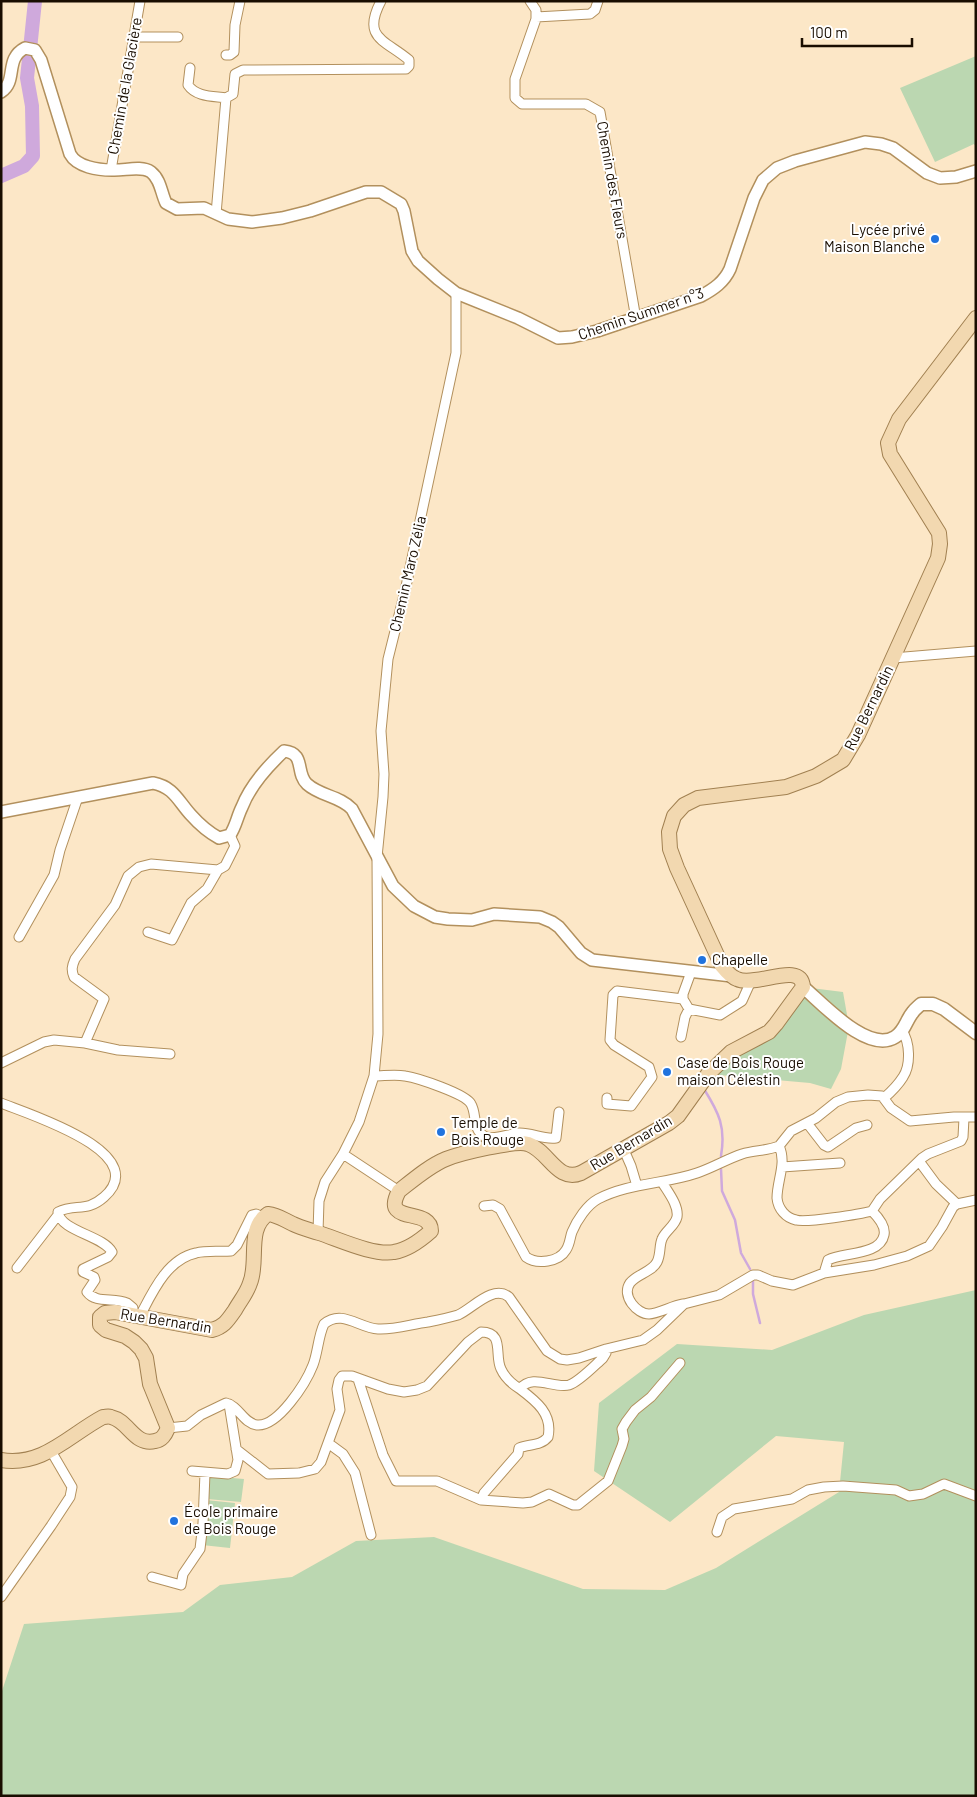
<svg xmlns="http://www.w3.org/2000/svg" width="977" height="1797" viewBox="0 0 977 1797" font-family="Barlow,sans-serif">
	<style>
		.green { fill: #bbd7b1 }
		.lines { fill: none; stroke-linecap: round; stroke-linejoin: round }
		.stream { stroke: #cfa9dc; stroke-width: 2.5 }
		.river { stroke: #cfa9dc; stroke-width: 14 }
		.minor-casing { stroke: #b2905d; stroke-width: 11 }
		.tertiary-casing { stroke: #b2905d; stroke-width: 14 }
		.secondary-casing { stroke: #b2905d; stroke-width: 15 }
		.primary-casing { stroke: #a18051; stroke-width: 16 }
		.minor { stroke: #fff; stroke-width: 9 }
		.tertiary { stroke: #fff; stroke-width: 11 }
		.secondary { stroke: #fff; stroke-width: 12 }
		.primary { stroke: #f2d8b0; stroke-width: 14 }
		.poi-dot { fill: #2173de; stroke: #fff; stroke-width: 2 }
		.labels { text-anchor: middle; stroke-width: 4; stroke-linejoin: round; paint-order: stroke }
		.street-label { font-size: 15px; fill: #190d00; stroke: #fff }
		.poi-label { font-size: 15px; fill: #190d00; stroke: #fff; text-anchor: start }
	</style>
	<rect width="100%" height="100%" fill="#fce7c7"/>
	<path class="green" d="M 976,56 L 976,147 L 974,144 L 935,162 L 900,88 Z
		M 803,987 L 843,992 L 849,1026 L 841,1069 L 831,1089 L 810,1083 L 708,1074 L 769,1032 Z
		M 976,1290 L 976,1796 L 1,1796 L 1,1694 L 24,1624 L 183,1612 L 220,1585 L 292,1577 L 356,1541 L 434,1537 L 583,1589 L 665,1590 L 716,1568 L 839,1492 L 844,1442 L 776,1436 L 670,1522 L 594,1471 L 599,1403 L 677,1344 L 772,1350 L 864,1315 Z
		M 209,1476 L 244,1479 L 241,1502 L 207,1499 Z
		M 206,1500 L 235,1503 L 230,1548 L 202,1545 Z"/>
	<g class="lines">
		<path class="stream" d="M 704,1089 C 719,1113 726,1127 721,1156
			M 721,1169 L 722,1191 L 735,1220 L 741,1253 L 750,1269
			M 753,1281 L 753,1294 L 760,1323"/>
		<path class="river" d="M 1,176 L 24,166 L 33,156 L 32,106 L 27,78 L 35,1"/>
		<defs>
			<path id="minor" d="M 530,1 L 536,10 L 536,19 L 515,79 L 515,98 L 522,104 L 586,104 L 600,112 L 636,319
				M 536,17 L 590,14 L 595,10 L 598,1
				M 134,37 L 178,37
				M 226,55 L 230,55 L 234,52 L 235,25 L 240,1
				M 190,68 L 188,85 C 196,97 213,96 226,98 L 233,94 L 235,74 L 243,70 L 406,69 L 409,66 L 409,60 C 386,40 361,39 381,1
				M 111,170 L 140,1
				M 216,214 L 226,98
				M 893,658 L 976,651
				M 148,932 L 172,940 L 191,903 L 207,889 L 218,870
				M 19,937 L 54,875 L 60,850 L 78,797
				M 683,999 L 689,1009 L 720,1015 L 742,1001 L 751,981
				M 681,1037 L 685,1017 L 689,1009
				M 85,1043 L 118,1050 L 170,1054
				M 1,1063 L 44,1042 L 54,1040 L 85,1043 L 104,999 L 74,977 C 71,970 72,966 75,959 L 115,905 L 128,876 L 139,867 L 151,864 L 218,870 L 225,866 L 235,846 L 230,835
				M 374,1076 C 384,1076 395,1074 405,1076 C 418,1078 466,1094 471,1104 C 477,1114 472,1129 484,1136 C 493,1141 508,1134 518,1133 C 531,1132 543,1140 556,1138 L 559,1112
				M 607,1098 L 607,1104 L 631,1106 L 652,1077 L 649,1067 L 614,1045 L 610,1040 L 613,995 L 617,991 L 683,999 L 683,994 L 691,972
				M 884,1098 C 891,1092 898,1085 903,1077 C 911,1065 910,1042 902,1031
				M 1,1103 C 28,1114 154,1153 104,1197 C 86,1213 75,1203 58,1212 C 60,1231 104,1236 112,1252 L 108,1257 L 83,1269 L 83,1272 L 94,1277 L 95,1280 L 87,1292 C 96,1304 114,1297 127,1303 C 127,1303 133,1308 133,1308 L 133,1315
				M 807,1123 L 824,1145 L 828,1147 L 856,1128 L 867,1125
				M 624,1150 L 631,1166 L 637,1186
				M 343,1154 L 399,1191
				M 919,1161 L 936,1184 L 957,1204
				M 782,1167 L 840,1163
				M 662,1182 C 667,1191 679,1205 677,1217 C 675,1226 665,1231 662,1239 C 659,1246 661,1254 657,1262 C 652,1272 637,1274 630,1283 C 621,1296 637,1314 649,1314 C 657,1314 672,1306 683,1304
				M 484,1206 L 493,1205 L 500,1209 L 526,1257 C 537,1265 559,1262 566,1250 C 570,1244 570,1237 572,1232 C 577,1220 587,1205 598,1199 C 628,1183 665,1184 697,1173 C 712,1168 727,1159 742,1154 C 755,1150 767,1151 779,1146
				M 872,1211 L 880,1199 L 922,1158 L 928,1154 L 961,1141 L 963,1137 L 964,1118
				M 318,1232 L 319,1201 L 325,1182 L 343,1154 L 359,1122 L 374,1076 L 378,1034 L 377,857 L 383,797 L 384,774 L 381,731 L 388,659 L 405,591 L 456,353 L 456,293
				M 17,1268 L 58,1215
				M 824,1273 L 828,1260 C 842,1252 880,1256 884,1235 C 886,1226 878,1217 872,1211 C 861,1214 806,1223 796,1220 C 786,1218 778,1209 777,1198 C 777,1180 787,1163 779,1146 L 791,1131 L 816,1118 L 836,1102 L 848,1097 L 868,1095 L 882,1096 L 891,1108 L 910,1121 L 954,1117 L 976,1117
				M 140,1316 C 152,1293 167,1259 196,1253 C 207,1250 220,1252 231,1251 L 237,1245 L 252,1215 L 256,1214 L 263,1217
				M 358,1379 L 383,1455 L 396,1481 L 437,1481 L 481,1500 L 523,1503 L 532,1502 L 549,1494 L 573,1505 L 578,1505 L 608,1481 L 622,1446 L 624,1439 L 622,1429 L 626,1422 L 635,1410 L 651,1397 L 680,1363
				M 168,1428 L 187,1426 L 201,1415 L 226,1403 C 239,1406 243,1423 257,1425 C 278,1427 306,1383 313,1365 C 318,1352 318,1337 324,1324 C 342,1309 359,1328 378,1329 C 394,1330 412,1324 428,1322 C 438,1320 448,1318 458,1315 C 472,1309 493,1284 509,1297 L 547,1351 L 560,1359 L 567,1360 L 579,1358 L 606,1349 L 643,1340 L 657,1330 L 684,1304 L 719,1295 L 753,1275 L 758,1275 L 772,1281 L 793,1285 L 824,1273 L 874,1265 L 907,1256 L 929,1246 L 942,1227 L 953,1207 L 957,1204 L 976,1200
				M 328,1443 L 343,1454 L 355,1473 L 371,1535
				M 236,1449 L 268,1474 L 299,1473 L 315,1469 L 321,1462 L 340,1410 L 337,1389 L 339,1380 L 342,1376 L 352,1376 L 388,1389 L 404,1392 L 417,1390 L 427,1386 L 468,1342 L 481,1332 C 505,1332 494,1355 501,1369 C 505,1378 512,1384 520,1389 C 532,1373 554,1389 569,1385 C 579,1382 595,1365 603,1358 L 606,1353 L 606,1349
				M 192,1471 L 228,1474 L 235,1471 L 238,1460 L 229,1404
				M 481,1500 L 484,1493 L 518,1454 L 519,1448 C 529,1444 541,1446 548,1437 C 553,1414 536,1401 520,1389
				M 717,1532 L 722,1517 L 734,1509 L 792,1499 L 808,1490 L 824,1487 L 843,1486 L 896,1490 L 909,1496 L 923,1494 L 944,1484 L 976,1496
				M 152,1577 L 181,1585 L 183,1574 L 200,1549 L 203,1523 L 205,1473
				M 1,1597 L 51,1526 L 70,1497 L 72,1487 L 51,1451"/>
			<path id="tertiary" d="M 1,92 C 18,81 4,59 25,48 L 35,50 L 41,60 L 70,154 C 77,167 98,170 112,170 C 124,171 141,165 151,172 C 161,180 161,193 166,203 L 177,209 L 204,208 L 228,219 L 252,222 L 282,218 L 310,211 L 366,192 L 381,192 L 401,204 L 404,211 L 412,251 L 418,261 L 438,279 L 456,293 L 518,318 L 558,338 L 572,337 L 597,331 L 701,296 C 714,289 724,282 730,269 L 754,198 L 763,180 L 777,168 L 795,161 L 865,142 L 881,144 L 893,148 L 927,173 L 940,178 L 956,177 L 976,171
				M 1,812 L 153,783 C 174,787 178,801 191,815 C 199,824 208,832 219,838 L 230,835 C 236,826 237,817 242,807 C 250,786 268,766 284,751 C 306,753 295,773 307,784 C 320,796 340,796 352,809 L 393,886 L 414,906 L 435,917 L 448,919 L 472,920 L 494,914 L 540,917 L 552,922 L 559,927 L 581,953 L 592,960 L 732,976"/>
			<path id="secondary" d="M 803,987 C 823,1004 868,1054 895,1037 C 905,1031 906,1020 913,1012 C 915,1009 918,1007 921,1004 L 933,1004 L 944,1009 L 976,1033"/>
			<path id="primary" d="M 1,1460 C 43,1467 69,1435 103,1417 C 106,1417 108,1416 111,1417 C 129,1421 134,1446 155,1441 C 162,1440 165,1435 168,1428 L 150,1384 L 146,1358 L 141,1349 L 134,1342 L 125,1336 L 106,1330 L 100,1325 L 100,1317 L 105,1313 L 115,1312 L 212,1330 C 224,1327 228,1320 235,1310 C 240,1301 247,1293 250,1283 C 259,1262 246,1228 268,1214 C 278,1215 284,1220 293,1224 C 301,1228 310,1230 319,1233 C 338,1239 374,1256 394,1252 C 407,1250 422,1239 431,1231 C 431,1206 380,1226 399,1191 C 413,1180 429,1166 446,1159 C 461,1153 515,1140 528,1144 C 549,1151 557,1183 581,1173 L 669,1123 L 678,1116 L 708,1074 L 731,1052 L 769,1032 L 776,1024 L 803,987 C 801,960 756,988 737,979 C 731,977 726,971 722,966 L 677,868 L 670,849 L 669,832 L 674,816 L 684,805 L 698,798 L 786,787 L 816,776 L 843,760 L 858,735 L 938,558 L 940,544 L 939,533 L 890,454 L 888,443 L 899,419 L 976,318"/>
		</defs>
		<use href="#minor" class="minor-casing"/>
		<use href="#tertiary" class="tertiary-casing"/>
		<use href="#secondary" class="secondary-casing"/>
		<use href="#primary" class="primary-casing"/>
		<use href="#minor" class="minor"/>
		<use href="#tertiary" class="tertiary"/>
		<use href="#secondary" class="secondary"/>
		<use href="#primary" class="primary"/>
	</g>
	<g class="poi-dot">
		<circle cx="935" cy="239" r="5"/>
		<circle cx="702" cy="960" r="5"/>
		<circle cx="667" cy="1072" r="5"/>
		<circle cx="441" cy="1132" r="5"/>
		<circle cx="174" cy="1521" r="5"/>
	</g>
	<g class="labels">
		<g class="street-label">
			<text transform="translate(125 86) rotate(-80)" y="5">Chemin de la Glacière</text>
			<text transform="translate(612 180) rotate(80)" y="5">Chemin des Fleurs</text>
			<text transform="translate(641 314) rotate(-19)" y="5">Chemin Summer n°3</text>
			<text transform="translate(408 574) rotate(-77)" y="5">Chemin Maro Zélia</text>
			<text transform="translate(869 708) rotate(-64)" y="5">Rue Bernardin</text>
			<text transform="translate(631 1143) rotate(-31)" y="5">Rue Bernardin</text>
			<text transform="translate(166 1321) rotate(9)" y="5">Rue Bernardin</text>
		</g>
		<g class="poi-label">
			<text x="925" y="235" text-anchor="end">Lycée privé<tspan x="925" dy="17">Maison Blanche</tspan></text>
			<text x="712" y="965">Chapelle</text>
			<text x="677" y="1068">Case de Bois Rouge<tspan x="677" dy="17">maison Célestin</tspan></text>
			<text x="451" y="1128">Temple de<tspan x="451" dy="17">Bois Rouge</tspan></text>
			<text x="184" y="1517">École primaire<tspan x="184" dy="17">de Bois Rouge</tspan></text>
		</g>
	</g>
	<rect width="977" height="1797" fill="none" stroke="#190d00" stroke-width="5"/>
	<path d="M802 38v8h110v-8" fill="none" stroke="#190d00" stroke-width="2.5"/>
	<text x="810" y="38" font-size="15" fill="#190d00" stroke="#ffffff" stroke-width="4" paint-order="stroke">100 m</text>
</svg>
